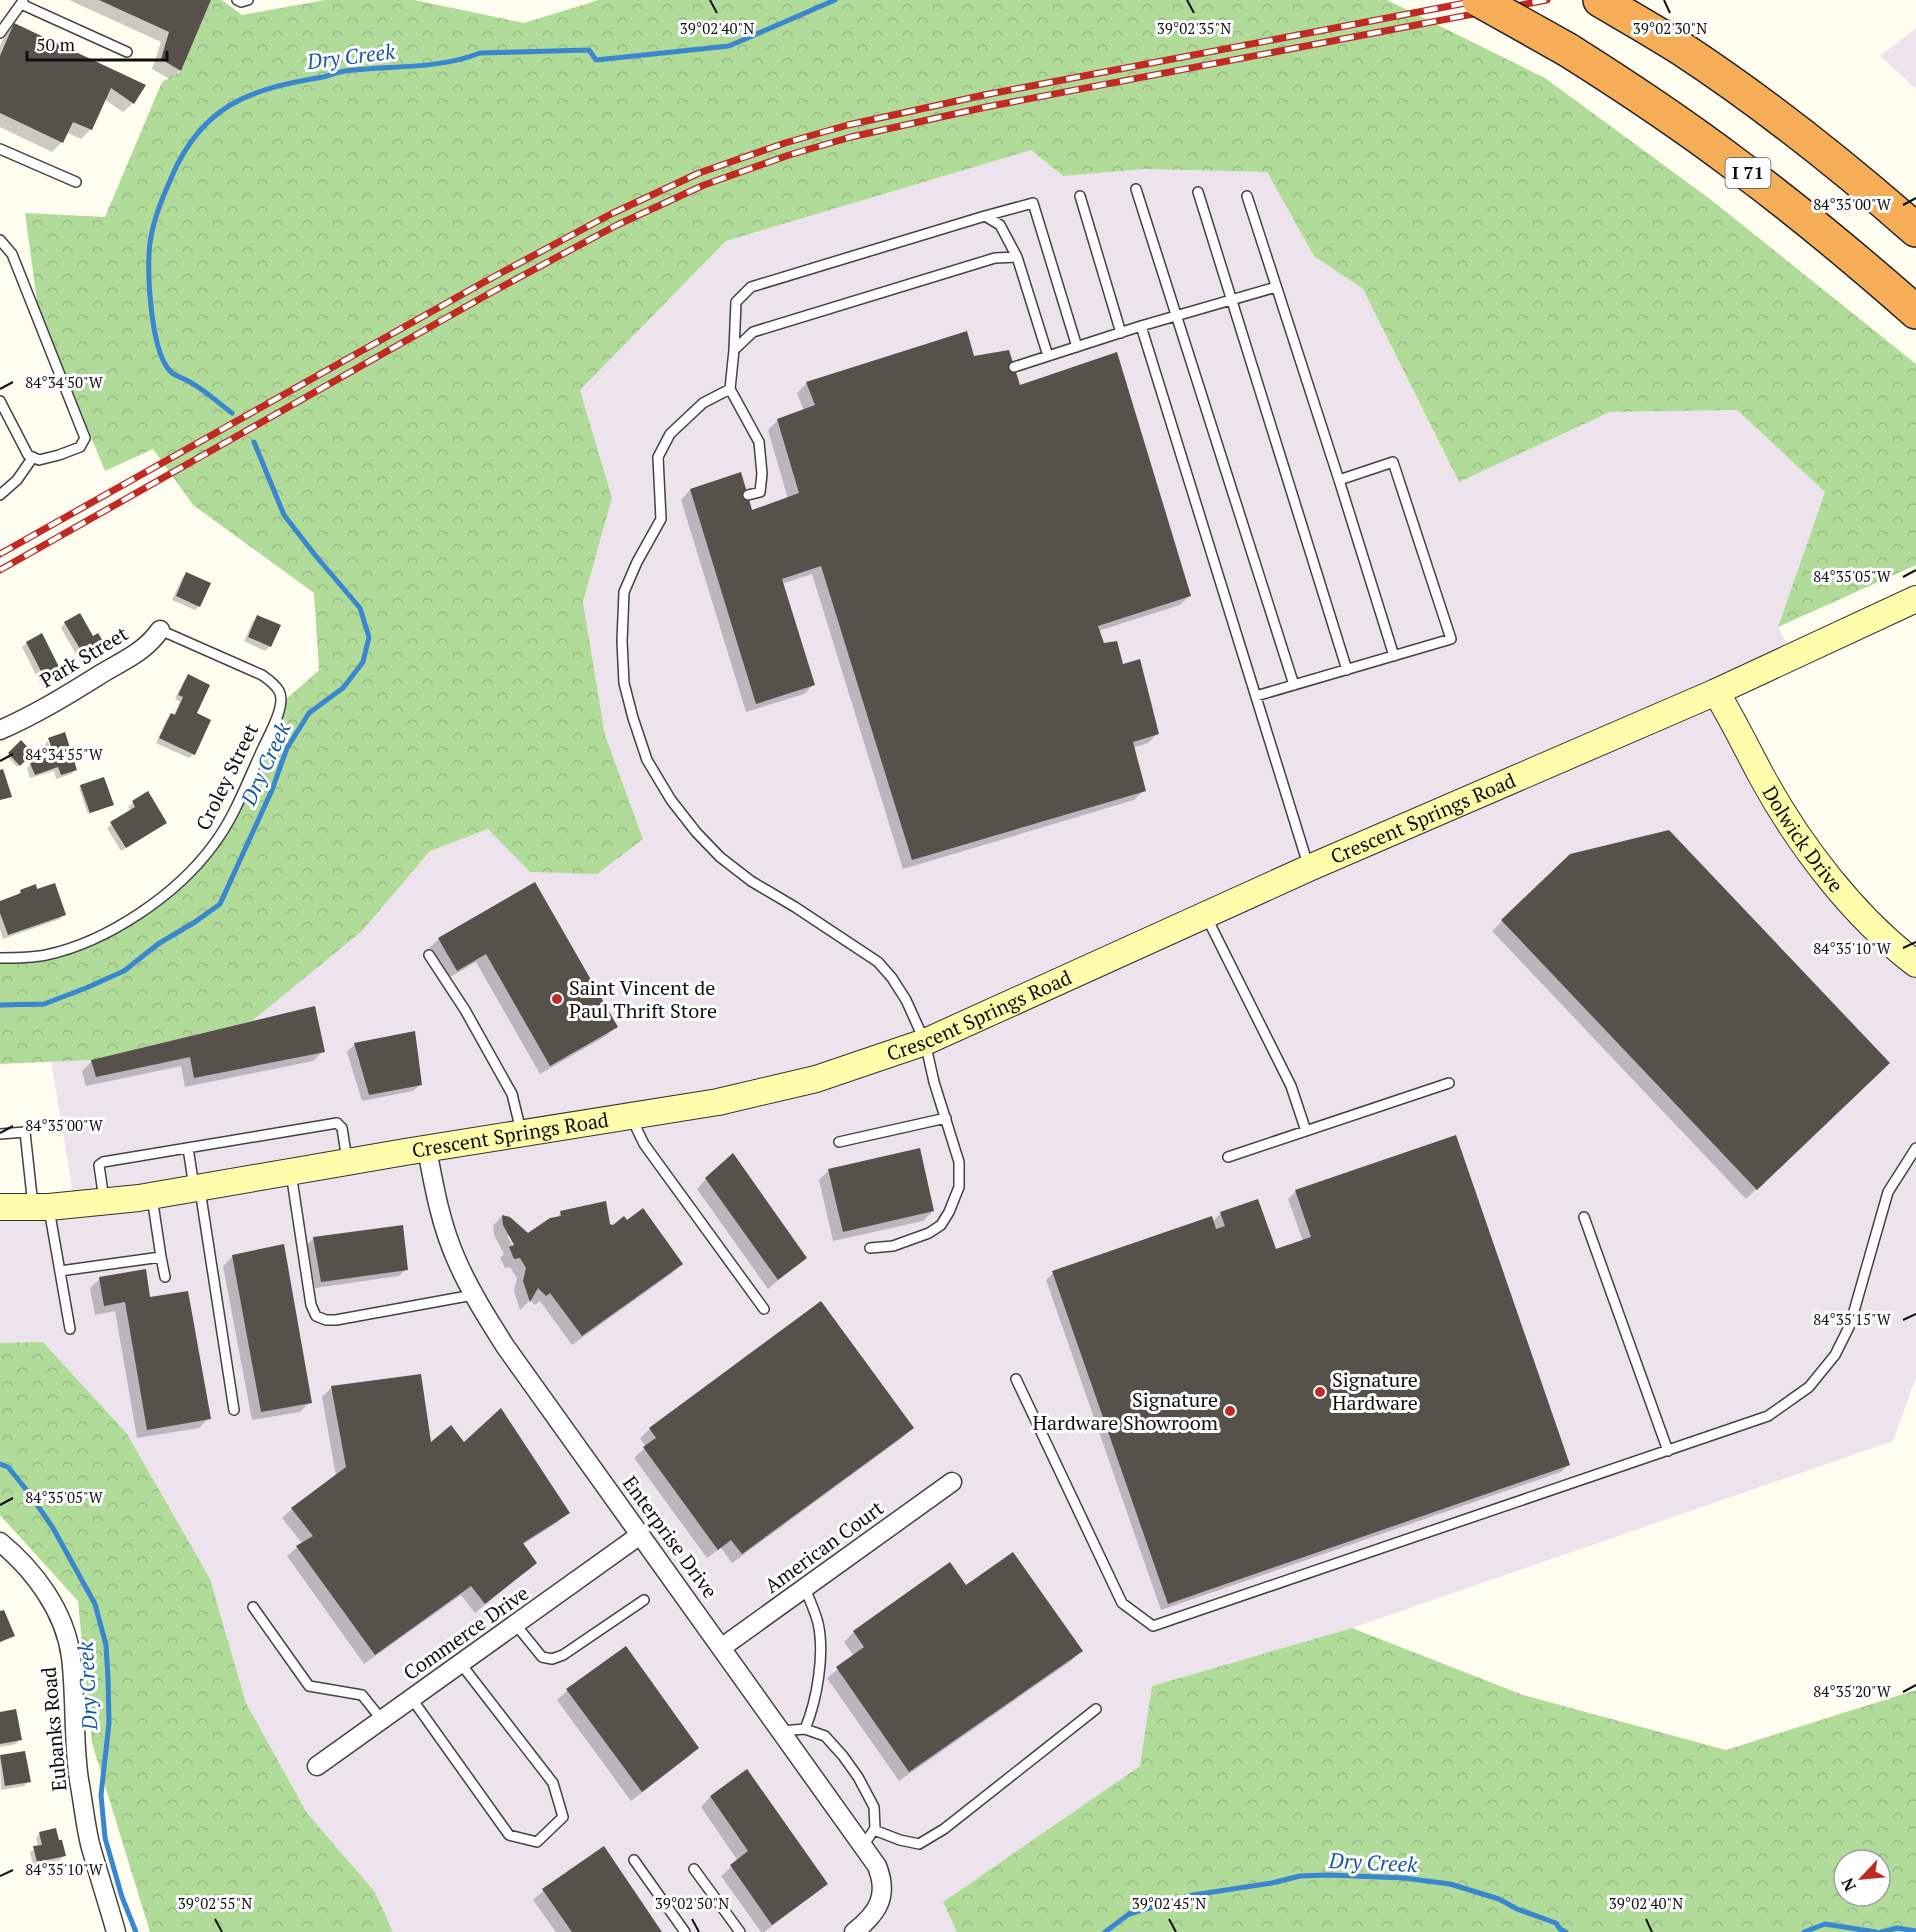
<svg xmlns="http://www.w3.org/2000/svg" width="1916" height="1932" viewBox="0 0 1916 1932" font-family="'PT Serif',serif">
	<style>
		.industrial { fill: #ede3ed }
		.forest { fill: url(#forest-crowns); fill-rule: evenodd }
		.shadow { fill: #0003; fill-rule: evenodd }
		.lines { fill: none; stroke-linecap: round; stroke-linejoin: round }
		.stream { stroke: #3a87cf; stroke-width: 5 }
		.building { fill: #57514b }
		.lane-casing { stroke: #424242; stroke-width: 12 }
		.street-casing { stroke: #424242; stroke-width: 21 }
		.secondary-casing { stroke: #313131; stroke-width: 28 }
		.highway-casing { stroke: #202020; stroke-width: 36 }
		.lane { stroke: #fff; stroke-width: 9 }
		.street { stroke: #fff; stroke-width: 18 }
		.secondary { stroke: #fffdab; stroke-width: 26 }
		.highway { stroke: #f6ad58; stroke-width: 33 }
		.rail-casing { stroke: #c12a24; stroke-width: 7 }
		.rail { stroke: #fff; stroke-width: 4.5; stroke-dasharray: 14; stroke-linecap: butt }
		.highway-bridge-casing { stroke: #202020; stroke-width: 36; stroke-linecap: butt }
		.highway-bridge { stroke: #f6ad58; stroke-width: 33 }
		.ticks { fill: none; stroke: #0f0f0f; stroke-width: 2 }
		.poi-dot { fill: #c12a24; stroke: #fff; stroke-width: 2 }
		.labels { text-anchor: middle; stroke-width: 6; stroke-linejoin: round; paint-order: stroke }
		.shield { fill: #fff; stroke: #575757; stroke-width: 1.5 }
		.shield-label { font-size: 18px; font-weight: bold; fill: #0f0f0f }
		.street-label { font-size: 20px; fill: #0f0f0f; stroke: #fff }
		.poi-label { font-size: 20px; fill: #0f0f0f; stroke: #fff; text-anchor: start }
		.water-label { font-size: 21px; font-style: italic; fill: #1659a3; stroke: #fff }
		.ticks-label { font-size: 15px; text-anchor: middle; fill: #0f0f0f; stroke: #fff; stroke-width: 6; stroke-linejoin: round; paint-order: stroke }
	</style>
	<defs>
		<pattern id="forest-crowns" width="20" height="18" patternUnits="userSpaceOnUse" patternTransform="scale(1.5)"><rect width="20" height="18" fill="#b1db98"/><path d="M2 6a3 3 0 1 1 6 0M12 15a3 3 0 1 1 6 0" fill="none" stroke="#97bb82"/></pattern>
	</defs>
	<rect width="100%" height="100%" fill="#fffdf0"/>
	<path class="industrial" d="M 1916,28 L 1916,89 L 1880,56 Z
		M 1031,150 L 1063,176 L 1146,169 L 1268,172 L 1314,256 L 1363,289 L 1459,482 L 1610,412 L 1737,410 L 1825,492 L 1778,627 L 1793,656 L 1717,692 L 1763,779 L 1916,964 L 1916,1377 L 1893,1441 L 1352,1628 L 1153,1686 L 1140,1766 L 943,1902 L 957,1932 L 393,1932 L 375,1892 L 307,1813 L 246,1703 L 210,1579 L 43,1342 L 0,1343 L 0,1207 L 75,1205 L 51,1061 L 91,1060 L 252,1021 L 362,931 L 430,851 L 488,829 L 530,872 L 643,839 L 605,735 L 583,602 L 612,498 L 580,390 L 726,241 Z"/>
	<path class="forest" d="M 211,0 L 222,0 L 242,15 L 325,0 L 414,0 L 524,23 L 599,0 L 1387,0 L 1545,78 L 1710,199 L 1916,364 L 1916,565 L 1778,627 L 1825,492 L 1737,410 L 1610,412 L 1459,482 L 1363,289 L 1314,256 L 1267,172 L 1146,169 L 1063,176 L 1031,150 L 726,241 L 580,390 L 612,498 L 583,602 L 605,735 L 643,839 L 597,874 L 530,872 L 488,829 L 430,851 L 362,931 L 252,1021 L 91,1060 L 0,1064 L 0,958 L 21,958 L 84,943 L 155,902 L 215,843 L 282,703 L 319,670 L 314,593 L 193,505 L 153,449 L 105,471 L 38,308 L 25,213 L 105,217 L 162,82 L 181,71 Z
		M 43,1342 L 127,1434 L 210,1579 L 246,1703 L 307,1813 L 375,1892 L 393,1932 L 150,1932 L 92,1743 L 78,1601 L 0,1515 L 0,1343 Z
		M 1352,1628 L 1523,1695 L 1726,1750 L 1916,1690 L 1916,1932 L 957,1932 L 943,1902 L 1140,1766 L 1152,1686 ZM 1844,1860 L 1880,1860 L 1880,1896 L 1844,1896 Z"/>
	<path class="shadow" d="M 69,0 L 210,0 L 180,70 L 170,79 L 152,69 L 161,42 Z
		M 15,24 L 144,85 L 133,103 L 123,112 L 104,99 L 91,129 L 81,139 L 66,132 L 62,142 L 52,152 L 0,127 L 0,46 L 5,34 Z
		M 973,358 L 1019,387 L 1189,596 L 1180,605 L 1098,631 L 1103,645 L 1122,666 L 1158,733 L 1148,743 L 1133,748 L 1144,790 L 1134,800 L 903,869 L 812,574 L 782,584 L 814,684 L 804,694 L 746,712 L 681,500 L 690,490 L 740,474 L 750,512 L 788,499 L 768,430 L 778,420 L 804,411 L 797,393 L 807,383 Z
		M 186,574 L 199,606 L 195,610 L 172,600 L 182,578 Z
		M 258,617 L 270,646 L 265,651 L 244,641 L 253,621 Z
		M 65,623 L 105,648 L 81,663 L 61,628 Z
		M 27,643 L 58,669 L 39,681 L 22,647 Z
		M 188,676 L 195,714 L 194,754 L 189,758 L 156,743 L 167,719 L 171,715 L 173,716 L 180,702 L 175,699 L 184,681 Z
		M 48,741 L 54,762 L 76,769 L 71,774 L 56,779 L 54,771 L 30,778 L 27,768 L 31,764 L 49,758 L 45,744 Z
		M 21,742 L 31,753 L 17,767 L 7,756 Z
		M 81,786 L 112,805 L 88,814 L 79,788 Z
		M 148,793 L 166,822 L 121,851 L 107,828 L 131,811 L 128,807 Z
		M 1571,855 L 1878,1073 L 1746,1199 L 1492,931 Z
		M 534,884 L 616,1027 L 606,1036 L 540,1074 L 476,962 L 447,979 L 429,948 L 439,939 Z
		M 21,891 L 36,891 L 64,914 L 60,919 L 3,939 L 0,929 L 0,902 L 17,895 Z
		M 414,1032 L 421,1084 L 413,1091 L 362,1101 L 347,1052 L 354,1045 Z
		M 323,1051 L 313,1061 L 185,1087 L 181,1066 L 86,1086 L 82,1071 L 92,1061 Z
		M 1455,1136 L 1569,1464 L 1561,1472 L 1161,1610 L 1046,1280 L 1053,1273 L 1212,1222 L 1221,1213 L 1275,1251 L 1303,1241 L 1288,1199 L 1295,1192 Z
		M 829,1170 L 933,1211 L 923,1221 L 833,1241 L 819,1180 Z
		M 706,1179 L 805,1257 L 768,1289 L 697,1189 Z
		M 561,1213 L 609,1225 L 681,1264 L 671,1274 L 572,1345 L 540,1301 L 535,1305 L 530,1300 L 520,1310 L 514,1291 L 517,1278 L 510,1267 L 505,1268 L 500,1258 L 504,1254 L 494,1235 L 493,1226 L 502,1216 L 528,1235 L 555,1219 ZM 507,1236 L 511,1236 L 518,1251 L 516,1252 Z
		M 314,1238 L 406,1269 L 399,1276 L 315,1288 L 307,1245 Z
		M 233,1256 L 310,1402 L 300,1412 L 252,1420 L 223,1266 Z
		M 100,1279 L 149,1299 L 209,1418 L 199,1428 L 137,1438 L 115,1311 L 95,1315 L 90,1288 Z
		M 821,1303 L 912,1428 L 902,1438 L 732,1563 L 721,1548 L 707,1558 L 634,1458 L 646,1447 L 640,1438 L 650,1429 Z
		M 331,1388 L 430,1445 L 464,1444 L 568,1512 L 558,1522 L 522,1545 L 535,1563 L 475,1613 L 461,1595 L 364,1664 L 287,1556 L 302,1543 L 282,1518 L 292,1509 L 336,1476 L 322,1397 Z
		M 966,1587 L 1081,1651 L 1071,1661 L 899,1781 L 827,1678 L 854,1656 L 844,1642 L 854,1632 Z
		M 626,1648 L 697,1748 L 687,1758 L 631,1801 L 557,1700 L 567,1691 Z
		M 0,1713 L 20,1739 L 16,1744 L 0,1747 Z
		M 24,1752 L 29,1781 L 24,1786 L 1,1790 L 0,1757 Z
		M 747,1771 L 826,1883 L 816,1893 L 764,1932 L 761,1932 L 721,1876 L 738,1861 L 701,1807 L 710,1797 Z
		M 40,1833 L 64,1855 L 60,1860 L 33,1866 L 30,1852 L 38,1847 L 36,1838 Z
		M 603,1849 L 660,1932 L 556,1932 L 533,1900 L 543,1891 Z"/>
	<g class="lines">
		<path class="stream" d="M 232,413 C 218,403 204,389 188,381 C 183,378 176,376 172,373 C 151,355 148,281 149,254 C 150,227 161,201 172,176 C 203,104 251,89 323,77 C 330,75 338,72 345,71 C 390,65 437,70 480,53 L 589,50 L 596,60 L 729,46 L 835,0
			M 0,1005 L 44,1004 L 86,988 L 124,971 L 158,944 L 195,922 L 220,904 L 272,790 L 287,748 L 309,713 L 343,688 L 363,662 L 369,637 L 360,608 L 315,555 L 284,515 L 254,442
			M 0,1464 L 8,1467 L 29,1493 L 53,1528 L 95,1604 L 106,1645 L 108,1678 L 109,1723 L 101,1795 L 105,1838 L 122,1897 L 136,1932
			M 1105,1932 L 1129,1914 L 1193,1895 L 1272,1883 L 1300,1876 L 1328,1875 L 1404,1878 L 1450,1884 L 1499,1899 L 1517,1909 L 1556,1923 L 1560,1929 L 1566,1932
			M 1804,1932 L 1825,1924 L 1876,1932
			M 1881,1932 L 1897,1928 L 1916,1931"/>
	</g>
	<path class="building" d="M 99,0 L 211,0 L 181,71 L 161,59 L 169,32 Z
		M 14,23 L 146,85 L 134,104 L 111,88 L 92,130 L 73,122 L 63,143 L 0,113 L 0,56 Z
		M 967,331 L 974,356 L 1009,350 L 1020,385 L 1117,352 L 1191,596 L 1098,626 L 1104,643 L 1117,641 L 1123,664 L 1140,659 L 1159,734 L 1133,742 L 1146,791 L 912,860 L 821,566 L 782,579 L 815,685 L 756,704 L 690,489 L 741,472 L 752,510 L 799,493 L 777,419 L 815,405 L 806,382 Z
		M 186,572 L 211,583 L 200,607 L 176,596 Z
		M 80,613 L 93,636 L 98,633 L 107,648 L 86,659 L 64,622 Z
		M 257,615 L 281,625 L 271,647 L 248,637 Z
		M 42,633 L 60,669 L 44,677 L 26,642 Z
		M 188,674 L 210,685 L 197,713 L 211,720 L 195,755 L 159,738 L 171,713 L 175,715 L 183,697 L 178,695 Z
		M 65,732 L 77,770 L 61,775 L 58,767 L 35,775 L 30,763 L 54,755 L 48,738 Z
		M 21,740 L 33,753 L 20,766 L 8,753 Z
		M 3,769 L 12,797 L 0,800 L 0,770 Z
		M 104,777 L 114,805 L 90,813 L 80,785 Z
		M 148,791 L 167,823 L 126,848 L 110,822 L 135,807 L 132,801 Z
		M 1669,830 L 1890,1063 L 1757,1190 L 1501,920 L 1570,854 Z
		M 535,882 L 618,1027 L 550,1066 L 486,954 L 457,971 L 438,938 Z
		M 55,883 L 66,915 L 8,935 L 0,913 L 0,901 L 21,893 L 20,890 L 36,884 L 37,889 Z
		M 315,1006 L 325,1052 L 194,1078 L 190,1057 L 96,1077 L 91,1060 Z
		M 415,1031 L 422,1085 L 369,1095 L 354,1043 Z
		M 1456,1135 L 1570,1465 L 1168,1604 L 1052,1271 L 1212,1216 L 1216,1229 L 1225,1226 L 1220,1212 L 1258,1199 L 1276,1249 L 1311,1237 L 1295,1190 Z
		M 920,1148 L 934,1211 L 843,1232 L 828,1169 Z
		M 733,1153 L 807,1258 L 778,1280 L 705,1178 Z
		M 606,1201 L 610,1224 L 613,1225 L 624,1216 L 627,1220 L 643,1208 L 683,1264 L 582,1336 L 550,1293 L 546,1296 L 538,1288 L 530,1302 L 523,1281 L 526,1268 L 520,1258 L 514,1259 L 509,1247 L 514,1245 L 503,1225 L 502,1215 L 510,1217 L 528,1233 L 550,1218 L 561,1216 L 560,1211 Z
		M 403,1225 L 408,1270 L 321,1282 L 313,1237 Z
		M 284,1244 L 312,1403 L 261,1412 L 232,1255 Z
		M 146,1269 L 150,1297 L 188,1291 L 211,1419 L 147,1430 L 125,1302 L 104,1306 L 99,1277 Z
		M 821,1301 L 914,1428 L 742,1554 L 731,1540 L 718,1550 L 643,1447 L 656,1438 L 649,1428 Z
		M 421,1374 L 431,1442 L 451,1425 L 464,1442 L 501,1408 L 570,1513 L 523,1543 L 537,1563 L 485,1604 L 471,1586 L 375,1655 L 296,1546 L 313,1536 L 291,1508 L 346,1467 L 331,1386 Z
		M 1013,1552 L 1083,1651 L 909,1772 L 836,1667 L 864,1647 L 853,1631 L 950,1562 L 966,1585 Z
		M 4,1610 L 15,1636 L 0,1642 L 0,1611 Z
		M 626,1646 L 699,1748 L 642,1792 L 566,1689 Z
		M 16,1709 L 22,1740 L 0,1744 L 0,1712 Z
		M 25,1751 L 31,1782 L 5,1786 L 0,1755 Z
		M 747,1769 L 828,1884 L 772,1925 L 730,1865 L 748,1851 L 710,1796 Z
		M 56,1828 L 59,1840 L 62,1840 L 66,1856 L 37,1862 L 33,1846 L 42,1845 L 39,1832 Z
		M 604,1846 L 662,1932 L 572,1932 L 542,1889 Z"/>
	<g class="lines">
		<defs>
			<path id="lane" d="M 237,0 L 241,2 L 248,0
				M 21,4 L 127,52
				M 0,33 L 23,1
				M 0,149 L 76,182
				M 1136,189 L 1294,685
				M 1198,192 L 1347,670
				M 1080,196 L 1121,333
				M 1247,196 L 1339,480 L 1393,462 L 1451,639 L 1256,696
				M 985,216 L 1033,203 L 1077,347
				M 0,240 L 12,254 L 85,438 L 80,447 L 59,455 L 39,460 L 28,455 L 0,401
				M 1141,326 L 1276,287
				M 734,350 L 736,302 L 751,287 L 985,216 L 1000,225 L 1017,257
				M 1014,367 L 1141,326 L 1309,868
				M 730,389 L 703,403 L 670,434 L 658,457 L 661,519 L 637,562 L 624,592 L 622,641 L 624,683 L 633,718 L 647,760 L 671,800 L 696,832 L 720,857 L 751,881 L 795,907 L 878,962 L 892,978 L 906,1000 L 925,1042 L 934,1082 L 959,1162 L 959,1187 L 949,1212 L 941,1225 L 929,1233 L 893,1246 L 870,1248
				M 1339,480 L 1394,656
				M 0,495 L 17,480 L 33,457
				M 748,495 L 760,492 L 762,474 L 759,442 L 730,389 L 734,350 L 753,332 L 995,258 L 1017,257 L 1048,356
				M 1206,916 L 1291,1086 L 1306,1131
				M 429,955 L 465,1010 L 512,1094 L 521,1131
				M 0,958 C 15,958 31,958 46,955 C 107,942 177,895 214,844 C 235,816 247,782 262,750 C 268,736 287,705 279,691 C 275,684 269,680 262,675 L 160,630
				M 631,1117 L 644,1144 L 764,1309
				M 0,1134 L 25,1132 L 33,1206
				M 839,1142 L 946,1118
				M 188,1148 L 194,1187
				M 1228,1157 L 1449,1083
				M 291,1173 L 311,1305 L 316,1316 L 326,1320 L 336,1320 L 473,1295
				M 200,1190 L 234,1410
				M 104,1200 L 99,1165 L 103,1162 L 337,1123 L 342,1128 L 347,1160
				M 49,1209 L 70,1329
				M 1584,1217 L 1668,1451
				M 161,1257 L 165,1277
				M 60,1271 L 161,1257 L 152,1197
				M 1016,1379 L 1122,1603 L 1153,1626 L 1768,1416 L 1809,1387 L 1835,1355 L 1850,1325 L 1888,1192 L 1916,1148
				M 253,1607 L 309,1686 L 362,1695 L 382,1720
				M 516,1625 L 542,1657 L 552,1659 L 563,1655 L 644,1600
				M 412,1699 L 509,1835 L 537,1842 L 563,1817 L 553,1783 L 461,1664
				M 805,1729 C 817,1700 825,1654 818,1623 C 815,1611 809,1599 805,1588
				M 781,1731 L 805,1729 L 825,1736 L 843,1756 L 858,1777 L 874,1807 L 875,1828 L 863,1846
				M 874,1830 L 900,1840 L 919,1844 L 944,1829 L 1096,1709
				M 634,1860 L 685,1932
				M 694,1869 L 740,1932"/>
			<path id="street" d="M 0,730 C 35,715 69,694 101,674 C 122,661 145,652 160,630
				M 427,1149 C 434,1187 441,1226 457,1261 C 470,1291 488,1319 505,1346 L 877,1866 C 889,1896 878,1913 854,1932
				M 0,1542 C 34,1570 65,1611 71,1657 C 76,1698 73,1740 79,1780 C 83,1801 85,1823 90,1844 C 98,1873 108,1903 116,1932
				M 721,1648 L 952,1482
				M 317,1766 L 640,1535"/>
			<g id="secondary">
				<path id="s1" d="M 1716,692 C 1733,720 1747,749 1762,777 C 1799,845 1854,917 1916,964"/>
				<path id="s2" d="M 0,1207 L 49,1207 L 139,1198 L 405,1152 L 718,1102 L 816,1079 L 925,1042 L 1309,868 L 1716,692 L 1916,599"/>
			</g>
			<path id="highway" d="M 1600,0 C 1627,16 1655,32 1682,49 C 1764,103 1842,165 1916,230
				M 1568,50 C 1625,86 1681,123 1735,164 C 1797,210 1857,260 1916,312"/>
		</defs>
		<use href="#lane" class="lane-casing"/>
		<use href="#street" class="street-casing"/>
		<use href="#secondary" class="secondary-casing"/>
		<use href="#highway" class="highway-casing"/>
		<use href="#lane" class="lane"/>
		<use href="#street" class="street"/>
		<use href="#secondary" class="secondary"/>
		<use href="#highway" class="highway"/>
		<defs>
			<path id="rail" d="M 0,554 L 486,281 L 611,214 L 699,173 L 785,143 L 848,125 L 984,95 L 1481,0
				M 0,570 L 492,292 L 617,225 L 704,185 L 789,155 L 851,137 L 986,107 L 1547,0"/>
		</defs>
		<use href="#rail" class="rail-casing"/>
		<use href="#rail" class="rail"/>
		<defs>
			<path id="highway-bridge" d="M 1479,0 L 1568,50"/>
		</defs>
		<use href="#highway-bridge" class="highway-bridge-casing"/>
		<use href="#highway-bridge" class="highway-bridge"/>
	</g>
	<path class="ticks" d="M 710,0 L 717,13M 1187,0 L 1194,13M 1664,0 L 1670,13M 1903,205 L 1916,198M 0,389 L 13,382M 1903,577 L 1916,570M 0,761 L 13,754M 1903,948 L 1916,942M 0,1133 L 13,1126M 1903,1320 L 1916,1314M 0,1505 L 13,1498M 1903,1692 L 1916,1685M 0,1876 L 13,1870M 215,1919 L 222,1932M 692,1919 L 699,1932M 1169,1919 L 1176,1932M 1646,1919 L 1652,1932"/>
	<g class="poi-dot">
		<circle cx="557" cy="999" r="6"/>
		<circle cx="1320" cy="1392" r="6"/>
		<circle cx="1230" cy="1411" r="6"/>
	</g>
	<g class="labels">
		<rect class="shield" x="1725.5" y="158" width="45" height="30" rx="4.5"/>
		<g class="shield-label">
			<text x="1748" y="179">I 71</text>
		</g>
		<g class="street-label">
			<text transform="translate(84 657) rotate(-31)" y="7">Park Street</text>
			<text transform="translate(227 777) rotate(-64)" y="7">Croley Street</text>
			<text dy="7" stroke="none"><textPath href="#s2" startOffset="1488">Crescent Springs Road</textPath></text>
			<text dy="7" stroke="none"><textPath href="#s1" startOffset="171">Dolwick Drive</textPath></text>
			<text dy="7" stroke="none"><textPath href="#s2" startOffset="1002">Crescent Springs Road</textPath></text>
			<text dy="7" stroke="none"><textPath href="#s2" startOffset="516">Crescent Springs Road</textPath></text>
			<text transform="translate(670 1537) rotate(54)" y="7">Enterprise Drive</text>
			<text transform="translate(824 1547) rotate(-36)" y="7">American Court</text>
			<text transform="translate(466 1633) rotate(-35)" y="7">Commerce Drive</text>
			<text transform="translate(54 1729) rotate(-95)" y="7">Eubanks Road</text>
		</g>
		<g class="poi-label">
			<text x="569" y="995">Saint Vincent de<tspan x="569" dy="23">Paul Thrift Store</tspan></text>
			<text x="1332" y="1387">Signature<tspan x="1332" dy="23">Hardware</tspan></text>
			<text x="1218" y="1407" text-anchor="end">Signature<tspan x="1218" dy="23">Hardware Showroom</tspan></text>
		</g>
		<g class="water-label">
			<text transform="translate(351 57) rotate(-7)" y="7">Dry Creek</text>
			<text transform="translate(266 764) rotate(-65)" y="7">Dry Creek</text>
			<text transform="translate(88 1686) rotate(-93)" y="7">Dry Creek</text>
			<text transform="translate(1373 1863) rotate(3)" y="7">Dry Creek</text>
		</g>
	</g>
	<g class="ticks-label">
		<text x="717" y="34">39°02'40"N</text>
		<text x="1194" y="34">39°02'35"N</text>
		<text x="1670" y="34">39°02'30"N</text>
		<text x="1852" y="210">84°35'00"W</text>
		<text x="64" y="388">84°34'50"W</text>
		<text x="1852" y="582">84°35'05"W</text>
		<text x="64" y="760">84°34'55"W</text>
		<text x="1852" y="954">84°35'10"W</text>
		<text x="64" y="1131">84°35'00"W</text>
		<text x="1852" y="1325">84°35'15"W</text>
		<text x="64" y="1503">84°35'05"W</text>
		<text x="1852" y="1697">84°35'20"W</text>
		<text x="64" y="1875">84°35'10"W</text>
		<text x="215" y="1909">39°02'55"N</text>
		<text x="692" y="1909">39°02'50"N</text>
		<text x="1169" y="1909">39°02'45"N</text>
		<text x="1646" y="1909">39°02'40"N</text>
	</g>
	<g transform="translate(1862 1878) rotate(244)"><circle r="28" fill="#ffffff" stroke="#9f9f9f" stroke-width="1.5"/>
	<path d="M0-4.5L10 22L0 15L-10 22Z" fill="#c12a24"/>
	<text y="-9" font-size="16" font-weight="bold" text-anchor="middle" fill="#0f0f0f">N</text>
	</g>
	<path d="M27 51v9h140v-9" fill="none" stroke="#0f0f0f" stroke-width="3"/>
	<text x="36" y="51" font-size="18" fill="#0f0f0f" stroke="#ffffff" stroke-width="4.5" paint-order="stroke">50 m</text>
</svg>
